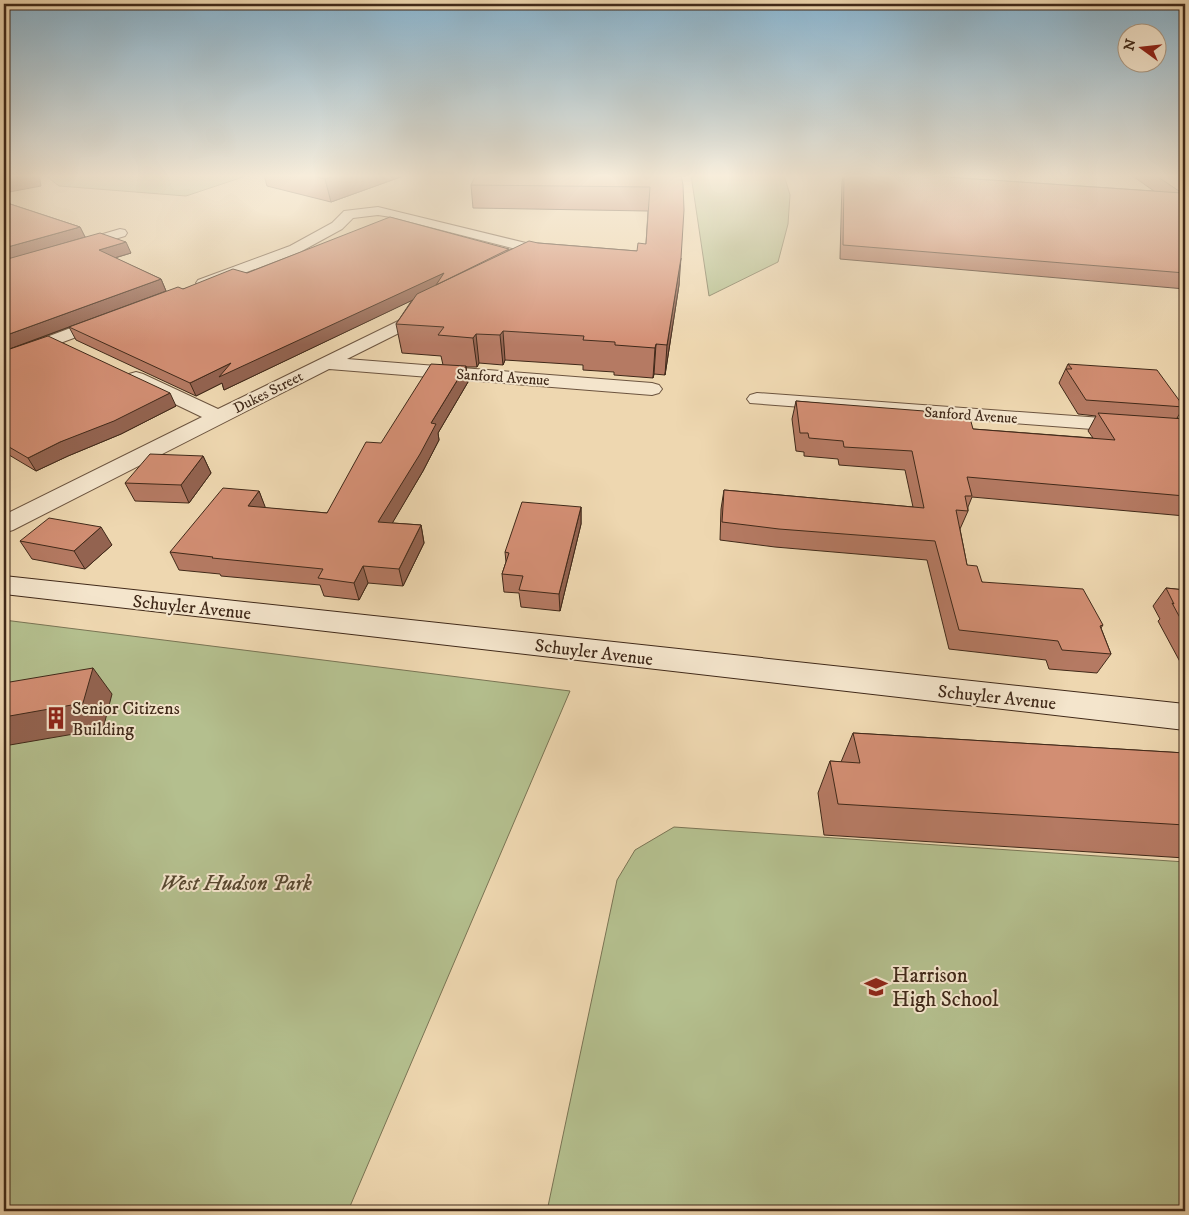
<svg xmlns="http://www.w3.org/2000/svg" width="1189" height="1215" viewBox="0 0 1189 1215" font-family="'IM FELL DW Pica',serif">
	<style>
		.green { fill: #b4bf8e; stroke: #7a7454 }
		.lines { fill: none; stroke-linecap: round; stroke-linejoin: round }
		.street-casing { stroke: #6c543f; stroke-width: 2 }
		.secondary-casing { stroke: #402919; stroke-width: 2 }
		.street { fill: #f4e5cc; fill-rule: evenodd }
		.secondary { fill: #f4e5cc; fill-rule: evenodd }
		.wall { fill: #b57a63; stroke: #402919 }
		.shaded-wall { fill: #936350; stroke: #402919 }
		.building { fill: #d28e73; stroke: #402919 }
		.labels { text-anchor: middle; stroke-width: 4; stroke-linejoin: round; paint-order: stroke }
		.far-street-label { font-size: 15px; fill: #402919; stroke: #f4e5cc }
		.street-label { font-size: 18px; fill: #402919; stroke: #f4e5cc }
		.poi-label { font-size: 18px; fill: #402919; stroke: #f4e5cc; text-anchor: start }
		.near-park-label { font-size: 21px; font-style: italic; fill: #574730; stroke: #f4e5cc }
		.near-poi-label { font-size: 21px; fill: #402919; stroke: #f4e5cc; text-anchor: start }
	</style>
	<rect width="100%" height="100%" fill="#eed7b0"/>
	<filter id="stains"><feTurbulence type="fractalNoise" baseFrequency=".004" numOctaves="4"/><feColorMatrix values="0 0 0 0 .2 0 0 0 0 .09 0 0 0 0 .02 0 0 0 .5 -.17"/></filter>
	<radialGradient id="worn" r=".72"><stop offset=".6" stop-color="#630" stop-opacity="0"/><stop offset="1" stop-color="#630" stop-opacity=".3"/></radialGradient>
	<path class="green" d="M 45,175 L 249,175 L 186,196 L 59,186 Z
		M 691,175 L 784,175 L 790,195 L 788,224 L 778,262 L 709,296 Z
		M 4,620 L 570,691 L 348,1211 L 4,1211 Z
		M 674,827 L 1185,862 L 1185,1211 L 547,1211 L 617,880 L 635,850 Z"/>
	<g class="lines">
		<defs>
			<path id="street" d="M 378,207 L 530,244 L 539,258 L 521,270 L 511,270 L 509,267 L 524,257 L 520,250 L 391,217 L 378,215 L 353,218 L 342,229 L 300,252 L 210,286 L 198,286 L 196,283 L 198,280 L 290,246 L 332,223 L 344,211 Z
				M 120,229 L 125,230 L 127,233 L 125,236 L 4,272 L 4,263 Z
				M 431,305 L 437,306 L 439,310 L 437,314 L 347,359 L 652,383 L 659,385 L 662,389 L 659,393 L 652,395 L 329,369 L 13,530 L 4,533 L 4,515 L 202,417 L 129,382 L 126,378 L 129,374 L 136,372 L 143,374 L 218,409 Z
				M 108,314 L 114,315 L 116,319 L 114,323 L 4,364 L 4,353 Z
				M 757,393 L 1185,424 L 1185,436 L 750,403 L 747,399 L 750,395 Z"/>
			<path id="secondary" d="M 4,576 L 1185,704 L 1185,730 L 4,594 Z"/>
		</defs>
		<use href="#street" class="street-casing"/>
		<use href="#secondary" class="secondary-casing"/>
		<use href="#street" class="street"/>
		<use href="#secondary" class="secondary"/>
	</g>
	<path class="wall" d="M 264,175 L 406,175 L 331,202 L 267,186 Z
		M 681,175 L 679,285 L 665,375 L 654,374 L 653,378 L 614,375 L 614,372 L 583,370 L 583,365 L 505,360 L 503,365 L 479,363 L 477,367 L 466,367 L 468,382 L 438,433 L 439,440 L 423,471 L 392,523 L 421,525 L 424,543 L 403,586 L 368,583 L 359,600 L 324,596 L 320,585 L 221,576 L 220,574 L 179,570 L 170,552 L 259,491 L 265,508 L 327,513 L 443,365 L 441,356 L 402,353 L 396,324 L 412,300 L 224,390 L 222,383 L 196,396 L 76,340 L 69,327 L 183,289 L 247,273 L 509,250 L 538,243 L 637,251 L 646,244 L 648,211 L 473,208 L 471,185 Z
		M 843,175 L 916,175 L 1154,191 L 1131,175 L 1185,175 L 1185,289 L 840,259 L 842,182 Z
		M 4,202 L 80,227 L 85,237 L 131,253 L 115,258 L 161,279 L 166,291 L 5,351 L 176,406 L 121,434 L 68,456 L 36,471 L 4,452 Z
		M 1068,364 L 1184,407 L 1177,418 L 1185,419 L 1185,516 L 972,497 L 968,507 L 968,511 L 960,529 L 967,565 L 982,582 L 1103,625 L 1101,628 L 1111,654 L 1097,673 L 1049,669 L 1046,660 L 949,649 L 927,560 L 775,547 L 720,540 L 721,509 L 724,490 L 913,507 L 905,470 L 839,465 L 838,459 L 804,456 L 804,452 L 796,451 L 792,419 L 796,401 L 925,414 L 973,429 L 1093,438 L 1088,431 L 1096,416 L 1078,414 L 1059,383 Z
		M 203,456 L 211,473 L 189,503 L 135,501 L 125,483 Z
		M 581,507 L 581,524 L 560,611 L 521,607 L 519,593 L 504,592 L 502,574 L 506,562 L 505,552 Z
		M 20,541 L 112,545 L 85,569 L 32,559 Z
		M 1185,574 L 1185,587 L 1181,580 Z
		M 1166,588 L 1185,590 L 1185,671 L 1158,621 L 1160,619 L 1153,606 Z
		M 853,733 L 1185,753 L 1185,858 L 824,835 L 818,793 L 830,761 L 841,762 Z"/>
	<path class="shaded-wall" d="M 4,175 L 39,175 L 41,186 L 4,193 Z
		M 336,175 L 406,175 L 331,202 L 325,179 Z
		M 80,227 L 85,237 L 4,261 L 4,248 Z
		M 126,242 L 131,253 L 104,261 L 99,250 Z
		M 681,258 L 679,285 L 665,375 L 667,345 Z
		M 444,273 L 436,289 L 224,390 L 222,383 L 196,396 L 190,383 L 231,363 Z
		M 161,279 L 166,291 L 4,351 L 4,336 Z
		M 503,331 L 505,360 L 503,365 L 500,335 Z
		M 476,334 L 479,363 L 477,367 L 473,338 Z
		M 656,344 L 654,374 L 653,378 L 655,348 Z
		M 466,366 L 468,382 L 438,433 L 439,440 L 423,471 L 383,539 L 378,522 L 431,423 Z
		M 170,393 L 176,406 L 121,434 L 68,456 L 36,471 L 28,458 L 60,442 Z
		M 203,456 L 211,473 L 189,503 L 181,485 Z
		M 259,491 L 266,509 L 248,506 Z
		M 581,507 L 581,524 L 560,611 L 559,594 Z
		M 421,525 L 424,543 L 403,586 L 399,569 Z
		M 101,527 L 112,545 L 85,569 L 74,551 Z
		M 363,566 L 368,583 L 359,600 L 354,583 Z
		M 93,668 L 112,694 L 103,729 L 4,746 L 4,717 Z"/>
	<path class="building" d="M 310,175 L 336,175 L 325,179 Z
		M 476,175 L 681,175 L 683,185 L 684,210 L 681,258 L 667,345 L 656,344 L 655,348 L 615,345 L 615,342 L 583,340 L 584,336 L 503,331 L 500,335 L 476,334 L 473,338 L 438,335 L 444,327 L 396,324 L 417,294 L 529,241 L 538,243 L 637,251 L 638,243 L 646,244 L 650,187 L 471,185 Z
		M 844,175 L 916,175 L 1182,193 L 1155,175 L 1185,175 L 1185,273 L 843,245 Z
		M 4,202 L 80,227 L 4,248 Z
		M 390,217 L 509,249 L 436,285 L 444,273 L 219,377 L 231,363 L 190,383 L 69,327 L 178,287 L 183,289 L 233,269 L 247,273 Z
		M 100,233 L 126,242 L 99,250 L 161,279 L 4,336 L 4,260 Z
		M 48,336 L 170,393 L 114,421 L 60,442 L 28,458 L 4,444 L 4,351 Z
		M 431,364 L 466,366 L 431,423 L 436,424 L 420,454 L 378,522 L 421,525 L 399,569 L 363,566 L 354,583 L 318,578 L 323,569 L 212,558 L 213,557 L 170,552 L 223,488 L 259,491 L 248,506 L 327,513 L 366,442 L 381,443 Z
		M 1068,364 L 1157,370 L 1184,407 L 1086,400 L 1066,369 L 1072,369 Z
		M 796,401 L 924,411 L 925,414 L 970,418 L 973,429 L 1115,440 L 1098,413 L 1185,419 L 1185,496 L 967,477 L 972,496 L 965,496 L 968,511 L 956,510 L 967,565 L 977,566 L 982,582 L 1083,589 L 1103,625 L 1100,626 L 1111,654 L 1062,650 L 1058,641 L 959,630 L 935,541 L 779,529 L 722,522 L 724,490 L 924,508 L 912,451 L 844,447 L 843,441 L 809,438 L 808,433 L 800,433 Z
		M 150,454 L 203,456 L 181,485 L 125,483 Z
		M 522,502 L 581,507 L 559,594 L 519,590 L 523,576 L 502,574 L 509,553 L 505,552 Z
		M 49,518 L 101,527 L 74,551 L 20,541 Z
		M 1166,588 L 1185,590 L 1185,627 L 1172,603 L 1174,604 Z
		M 93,668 L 83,703 L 4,717 L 4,683 Z
		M 853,733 L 1185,753 L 1185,825 L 838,804 L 830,761 L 860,763 Z"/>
	<linearGradient id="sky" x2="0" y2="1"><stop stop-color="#89b6d2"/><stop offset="0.51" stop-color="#f7eddb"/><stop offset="1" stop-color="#f7eddb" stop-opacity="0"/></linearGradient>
	<rect width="1189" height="345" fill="url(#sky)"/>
	<defs>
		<symbol id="building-bare" viewBox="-9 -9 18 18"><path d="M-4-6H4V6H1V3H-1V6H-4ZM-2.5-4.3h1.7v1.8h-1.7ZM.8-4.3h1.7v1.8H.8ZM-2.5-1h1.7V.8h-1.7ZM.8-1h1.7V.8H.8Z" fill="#8f2418" stroke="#f4e5cc" stroke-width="2.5" paint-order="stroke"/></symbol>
		<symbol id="school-bare" viewBox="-9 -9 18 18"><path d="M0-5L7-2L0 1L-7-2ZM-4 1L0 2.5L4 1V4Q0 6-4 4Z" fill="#8f2418" stroke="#f4e5cc" stroke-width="2.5" paint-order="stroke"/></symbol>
	</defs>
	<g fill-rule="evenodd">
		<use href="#building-bare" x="40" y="702" width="32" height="32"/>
		<use href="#school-bare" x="860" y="971" width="32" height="32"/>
	</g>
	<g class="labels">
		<g class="far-street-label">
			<text transform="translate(503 377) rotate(4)" y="5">Sanford Avenue</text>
			<text transform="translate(268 392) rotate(-27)" y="5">Dukes Street</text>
			<text transform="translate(971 415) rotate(4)" y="5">Sanford Avenue</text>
		</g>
		<g class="street-label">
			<text transform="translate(192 607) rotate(6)" y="6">Schuyler Avenue</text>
			<text transform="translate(594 652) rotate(7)" y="6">Schuyler Avenue</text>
			<text transform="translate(997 697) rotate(6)" y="6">Schuyler Avenue</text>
		</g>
		<g class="poi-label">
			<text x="72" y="714">Senior Citizens<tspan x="72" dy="21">Building</tspan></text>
		</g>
		<g class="near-park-label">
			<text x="236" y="890">West Hudson Park</text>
		</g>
		<g class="near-poi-label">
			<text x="892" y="982">Harrison<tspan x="892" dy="24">High School</tspan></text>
		</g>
	</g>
	<rect width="1189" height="1215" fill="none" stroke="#eed7b0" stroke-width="20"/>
	<rect x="5" y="5" width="1179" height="1205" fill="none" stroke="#402919" stroke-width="2.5"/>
	<rect x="10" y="10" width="1169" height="1195" fill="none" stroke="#402919"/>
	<g transform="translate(1142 48) rotate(285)"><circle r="24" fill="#f4e5cc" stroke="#ac9a84"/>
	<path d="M0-4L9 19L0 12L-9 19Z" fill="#8f2418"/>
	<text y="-8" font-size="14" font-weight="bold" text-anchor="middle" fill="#402919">N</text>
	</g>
	<rect width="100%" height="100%" filter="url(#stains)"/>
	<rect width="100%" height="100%" fill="url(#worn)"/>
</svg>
